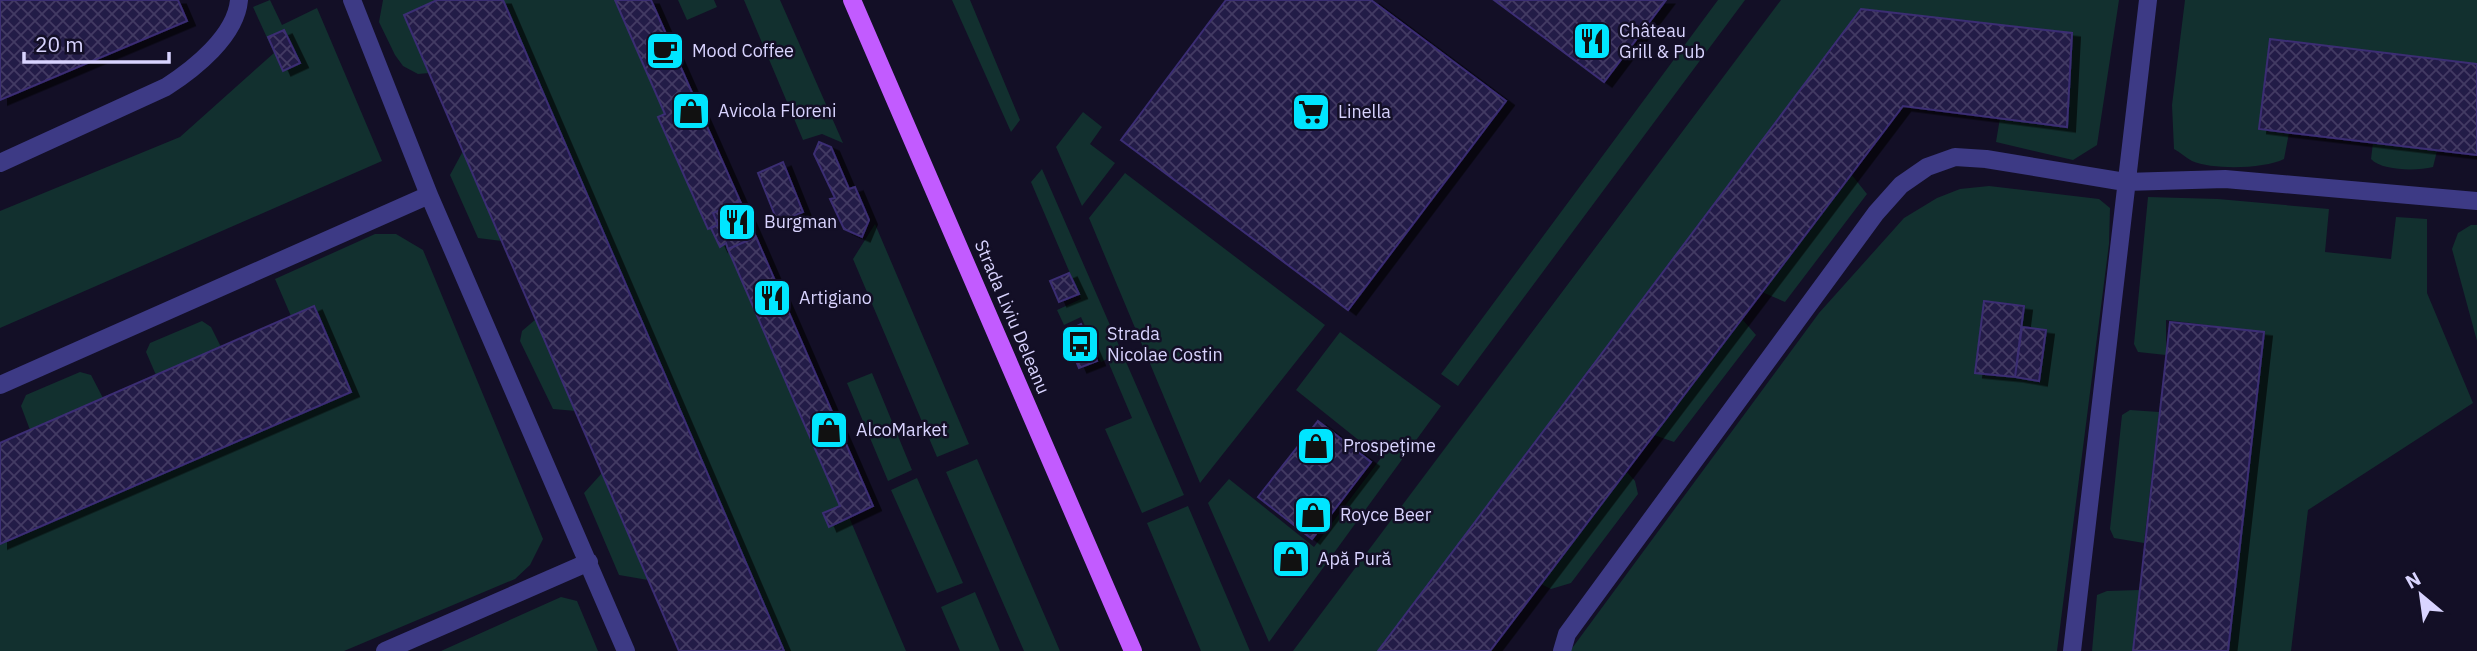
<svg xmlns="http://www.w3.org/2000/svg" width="2477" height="651" viewBox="0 0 2477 651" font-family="'IBM Plex Sans',sans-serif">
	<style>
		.garden { fill: #12302f }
		.building { fill: url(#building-cross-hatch); stroke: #3b2d73; stroke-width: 2; filter: url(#shadow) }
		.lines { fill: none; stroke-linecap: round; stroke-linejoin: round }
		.minor { stroke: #3d3a85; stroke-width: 18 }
		.major { stroke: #c25bff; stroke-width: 18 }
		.labels { text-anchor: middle; stroke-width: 5; stroke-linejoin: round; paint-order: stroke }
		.poi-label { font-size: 18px; fill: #d9d4ff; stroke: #130f26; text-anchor: start }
		.street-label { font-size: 18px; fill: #d9d4ff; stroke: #130f26 }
	</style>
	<defs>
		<pattern id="building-cross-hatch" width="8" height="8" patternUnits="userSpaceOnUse" patternTransform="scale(1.75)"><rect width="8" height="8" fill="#241b47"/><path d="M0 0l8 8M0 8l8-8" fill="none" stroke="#433b63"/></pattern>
		<filter id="shadow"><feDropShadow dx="8" dy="4.5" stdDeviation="0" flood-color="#0009"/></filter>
	</defs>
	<rect width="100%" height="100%" fill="#130f26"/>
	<path class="garden" d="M 270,0 L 282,25 L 317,8 L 382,161 L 0,328 L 0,211 L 180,137 L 274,53 L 253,7 Z
		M 383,0 L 437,0 L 404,15 L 429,73 L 418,74 L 403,66 L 395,55 L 379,22 Z
		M 503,0 L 615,0 L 665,114 L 658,117 L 707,228 L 711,228 L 720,246 L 726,243 L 840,506 L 823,513 L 828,526 L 849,517 L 906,651 L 784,651 Z
		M 678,0 L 714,0 L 717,7 L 687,20 Z
		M 744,0 L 780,0 L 843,143 L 822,134 L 803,140 Z
		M 952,0 L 970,0 L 1020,120 L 1011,132 Z
		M 1718,0 L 1745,0 L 1458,386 L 1441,374 Z
		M 1781,0 L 2119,0 L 2097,145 L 2073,160 L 1996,142 L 2000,118 L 2067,126 L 2072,33 L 1861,9 L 1378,651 L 1293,651 Z
		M 2185,0 L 2477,0 L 2477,64 L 2270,39 L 2259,129 L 2289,133 L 2284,159 C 2264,169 2213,170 2192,161 C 2186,158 2180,152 2174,149 L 2172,105 Z
		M 1083,112 L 1102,127 L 1090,144 L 1115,163 L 1082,206 L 1056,147 Z
		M 2373,143 L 2437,151 L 2433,167 C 2417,171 2382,171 2371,159 Z
		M 463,151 L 502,241 L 478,238 L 450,175 Z
		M 1042,169 L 1184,495 L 1142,513 L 1105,429 L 1132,418 L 1107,359 L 1101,362 L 1081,317 L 1064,325 L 1057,310 L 1081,299 L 1031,182 Z
		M 1125,173 L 1325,325 L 1200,483 L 1089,218 Z
		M 1851,174 L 1867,194 L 1785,302 L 1762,292 Z
		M 1989,186 L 2099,199 L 2110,208 L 2109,244 L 2057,651 L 1570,651 L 1819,313 L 1904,218 L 1937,198 L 1960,189 Z
		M 2148,197 L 2218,199 L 2329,209 L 2325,252 L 2391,259 L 2396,217 L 2427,219 L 2427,293 L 2473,403 L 2308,510 L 2291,651 L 2228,651 L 2264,332 L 2166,320 L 2166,355 L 2138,352 L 2134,344 Z
		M 875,224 L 969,444 L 937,457 L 853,259 Z
		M 2471,225 L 2477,225 L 2477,341 L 2452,249 L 2458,233 Z
		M 375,234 L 396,234 L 423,250 L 543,539 L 530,565 L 515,579 L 344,651 L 0,651 L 0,544 L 351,392 L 315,306 L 291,316 L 275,279 Z
		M 536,319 L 576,411 L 553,409 L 520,341 L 522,331 Z
		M 1742,319 L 1756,335 L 1674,442 L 1654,435 Z
		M 202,321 L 211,327 L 221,347 L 156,375 L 146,352 L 150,343 Z
		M 1340,332 L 1441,406 L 1269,642 L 1208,503 L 1229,479 L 1314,547 L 1381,458 L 1296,390 Z
		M 80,372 L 91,375 L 103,398 L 30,430 L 21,406 L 26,395 Z
		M 872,373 L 912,470 L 888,481 L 847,383 Z
		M 2130,410 L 2159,412 L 2144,543 L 2114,538 L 2110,529 L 2122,415 Z
		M 977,459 L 1060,651 L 1024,651 L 946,472 Z
		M 1626,471 L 1635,481 L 1638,494 L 1571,583 L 1551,589 L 1541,584 Z
		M 602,473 L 648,580 L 619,575 L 584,493 Z
		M 917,478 L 963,583 L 937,593 L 891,490 Z
		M 1188,506 L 1250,651 L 1201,651 L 1147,523 Z
		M 2140,590 L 2133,651 L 2092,651 L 2097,595 L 2107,591 Z
		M 975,592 L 1000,651 L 960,651 L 941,607 Z
		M 561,597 L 577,601 L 598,651 L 441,651 Z"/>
	<path class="building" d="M 0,0 L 178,0 L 187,21 L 0,100 Z
		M 437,0 L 503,0 L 784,651 L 679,651 L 404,15 Z
		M 615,0 L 651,0 L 740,201 L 713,213 L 718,225 L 708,229 L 658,117 L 665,114 Z
		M 1226,0 L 1371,0 L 1506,101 L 1348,310 L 1121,140 Z
		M 1494,0 L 1666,0 L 1604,82 Z
		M 1861,9 L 2072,33 L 2067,127 L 1903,106 L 1490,651 L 1378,651 Z
		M 284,30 L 300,63 L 283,71 L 268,37 Z
		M 2270,39 L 2477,64 L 2477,155 L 2259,129 Z
		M 819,142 L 831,147 L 849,189 L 855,187 L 869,220 L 862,237 L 844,229 L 830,199 L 835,198 L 814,154 Z
		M 783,162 L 803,212 L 778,223 L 758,173 Z
		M 740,201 L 756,237 L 728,249 L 726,243 L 720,247 L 711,228 L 718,225 L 713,213 Z
		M 756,237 L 873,506 L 829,527 L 823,513 L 840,506 L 728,249 Z
		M 1069,273 L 1079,294 L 1059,302 L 1050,281 Z
		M 1984,301 L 2024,306 L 2015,377 L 1975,373 Z
		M 314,306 L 351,392 L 0,544 L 0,443 Z
		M 2170,322 L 2264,332 L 2228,651 L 2133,651 Z
		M 1081,324 L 1097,361 L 1079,368 L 1064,332 Z
		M 2022,327 L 2046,330 L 2039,381 L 2015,377 Z
		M 1318,421 L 1371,462 L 1312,539 L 1258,497 Z
		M1283 558a7 7 0 1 1 14 0a7 7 0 1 1-14 0Z"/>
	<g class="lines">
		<path class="minor" d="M 352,0 L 429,195 L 626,651
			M 0,163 L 166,87 C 194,69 236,36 239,0
			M 0,385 L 429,195
			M 385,651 L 589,562
			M 1562,651 L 1567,634 L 1876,213 L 1901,185 L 1927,167 L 1955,157 L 1986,159 L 2125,182 L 2225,179 L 2477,201
			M 2072,651 L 2148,0"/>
		<path class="major" d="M 852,0 L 1133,651"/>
	</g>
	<defs>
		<symbol id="restaurant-square" viewBox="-11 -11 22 22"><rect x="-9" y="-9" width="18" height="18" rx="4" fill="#00e5ff" stroke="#130f26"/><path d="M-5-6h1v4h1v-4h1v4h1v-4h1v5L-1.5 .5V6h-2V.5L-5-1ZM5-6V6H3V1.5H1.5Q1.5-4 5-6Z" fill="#111"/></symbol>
		<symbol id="cafe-square" viewBox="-11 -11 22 22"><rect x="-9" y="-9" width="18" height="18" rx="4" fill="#00e5ff" stroke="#130f26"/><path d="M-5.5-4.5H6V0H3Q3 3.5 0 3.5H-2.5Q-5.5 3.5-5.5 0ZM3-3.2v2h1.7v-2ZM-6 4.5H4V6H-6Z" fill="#111"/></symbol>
		<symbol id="shop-square" viewBox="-11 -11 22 22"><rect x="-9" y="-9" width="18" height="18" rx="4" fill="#00e5ff" stroke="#130f26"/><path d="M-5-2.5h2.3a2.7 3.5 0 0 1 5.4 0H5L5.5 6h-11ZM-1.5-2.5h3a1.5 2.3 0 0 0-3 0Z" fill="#111"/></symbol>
		<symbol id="supermarket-square" viewBox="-11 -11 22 22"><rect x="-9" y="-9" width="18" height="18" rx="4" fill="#00e5ff" stroke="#130f26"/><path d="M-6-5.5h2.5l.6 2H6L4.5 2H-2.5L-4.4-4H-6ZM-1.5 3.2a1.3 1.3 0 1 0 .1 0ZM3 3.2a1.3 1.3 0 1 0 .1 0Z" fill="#111"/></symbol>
		<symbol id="bus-square" viewBox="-11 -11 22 22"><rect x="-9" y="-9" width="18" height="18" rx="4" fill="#00e5ff" stroke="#130f26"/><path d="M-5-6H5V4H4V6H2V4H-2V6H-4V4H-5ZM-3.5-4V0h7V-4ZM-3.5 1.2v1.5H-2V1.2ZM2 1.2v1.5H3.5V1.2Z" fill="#111"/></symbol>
	</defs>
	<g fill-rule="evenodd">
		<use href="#restaurant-square" x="1570" y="19" width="44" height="44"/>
		<use href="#cafe-square" x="643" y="29" width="44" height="44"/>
		<use href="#shop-square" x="669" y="89" width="44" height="44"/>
		<use href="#supermarket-square" x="1289" y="90" width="44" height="44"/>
		<use href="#restaurant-square" x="715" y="200" width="44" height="44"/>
		<use href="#restaurant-square" x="750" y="276" width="44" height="44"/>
		<use href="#bus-square" x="1058" y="322" width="44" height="44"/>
		<use href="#shop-square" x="807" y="408" width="44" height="44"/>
		<use href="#shop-square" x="1294" y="424" width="44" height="44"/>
		<use href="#shop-square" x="1291" y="493" width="44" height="44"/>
		<use href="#shop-square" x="1269" y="537" width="44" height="44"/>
	</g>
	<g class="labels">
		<g class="poi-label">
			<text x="1619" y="37">Château<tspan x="1619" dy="21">Grill &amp; Pub</tspan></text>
			<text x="692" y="57">Mood Coffee</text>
			<text x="718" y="117">Avicola Floreni</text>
			<text x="1338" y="118">Linella</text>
			<text x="764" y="228">Burgman</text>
			<text x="799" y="304">Artigiano</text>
			<text x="1107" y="340">Strada<tspan x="1107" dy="21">Nicolae Costin</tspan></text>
			<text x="856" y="436">AlcoMarket</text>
			<text x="1343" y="452">Prospețime</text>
			<text x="1340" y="521">Royce Beer</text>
			<text x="1318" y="565">Apă Pură</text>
		</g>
		<g class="street-label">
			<text transform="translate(1012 317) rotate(67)" y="6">Strada Liviu Deleanu</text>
		</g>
	</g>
	<g transform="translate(2421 595) rotate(331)" stroke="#130f26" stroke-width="5" paint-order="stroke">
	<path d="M0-5L12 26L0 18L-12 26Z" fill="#d9d4ff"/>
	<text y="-10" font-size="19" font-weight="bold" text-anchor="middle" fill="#d9d4ff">N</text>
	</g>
	<path d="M24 52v10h145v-10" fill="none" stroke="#d9d4ff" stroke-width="3.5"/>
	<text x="35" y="52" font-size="21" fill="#d9d4ff" stroke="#130f26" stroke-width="5" paint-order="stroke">20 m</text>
</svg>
